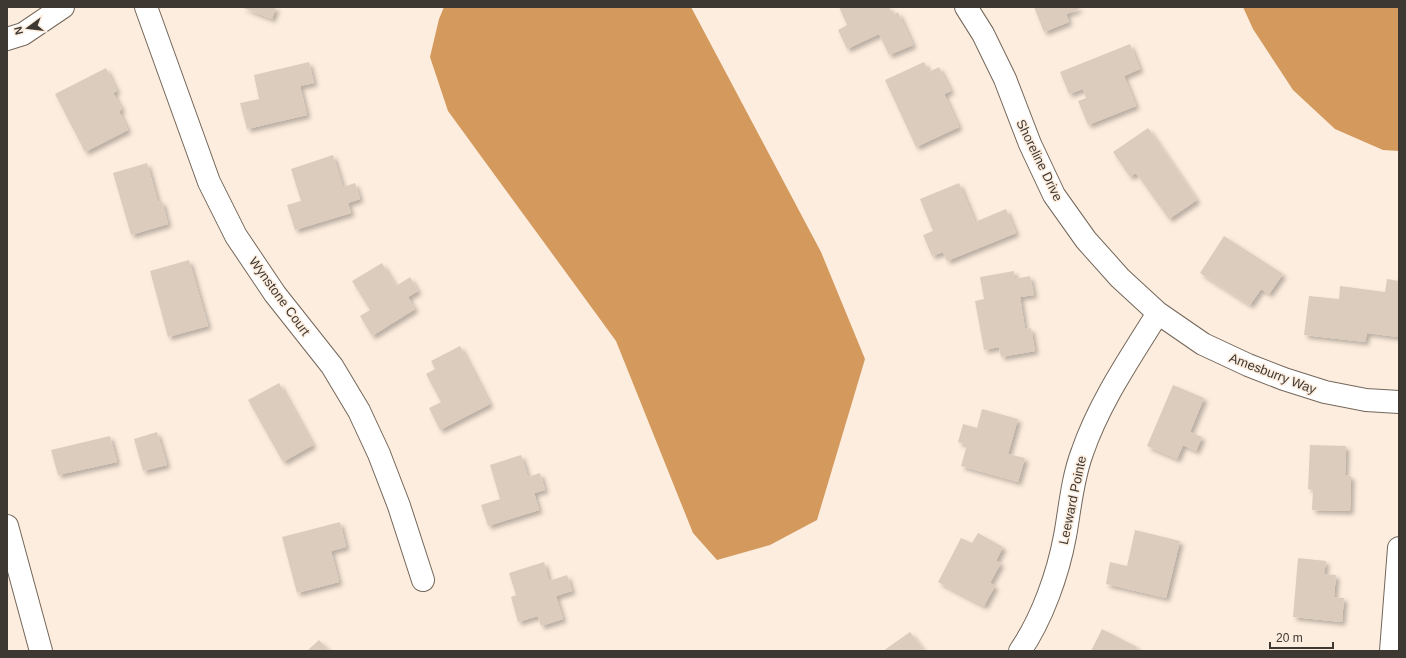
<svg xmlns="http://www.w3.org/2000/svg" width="1406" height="658" viewBox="0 0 1406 658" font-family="Helvetica,sans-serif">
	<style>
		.water { fill: #d3995d }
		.building { fill: #dcccbe; filter: url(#shadow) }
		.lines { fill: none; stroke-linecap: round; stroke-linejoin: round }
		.street-casing { stroke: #74675a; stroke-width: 24 }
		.secondary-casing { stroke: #74675a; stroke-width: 24 }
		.street { stroke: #fff; stroke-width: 22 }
		.secondary { stroke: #fff; stroke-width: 22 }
		.labels { text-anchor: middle; stroke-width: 3; stroke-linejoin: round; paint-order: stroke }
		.street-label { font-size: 13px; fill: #3e3832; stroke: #fdedde }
	</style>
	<defs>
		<filter id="shadow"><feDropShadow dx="3.5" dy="3.5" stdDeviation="2" flood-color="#0004"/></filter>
	</defs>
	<rect width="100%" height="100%" fill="#fdedde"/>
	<path class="water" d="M 444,7 L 691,7 L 821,252 L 865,359 L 817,520 L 770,545 L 717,560 L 693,533 L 616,341 L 448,111 L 430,57 L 439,19 Z
		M 1243,7 L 1399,7 L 1399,151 L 1383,150 L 1335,129 L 1293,90 L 1253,29 Z"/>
	<path class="building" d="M 241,7 L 276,7 L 272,19 Z
		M 839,7 L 889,7 L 893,15 L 898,12 L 913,45 L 889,55 L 879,34 L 847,49 L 838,30 L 847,25 Z
		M 1034,7 L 1078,7 L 1079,9 L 1066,14 L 1069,22 L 1044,32 Z
		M 1130,44 L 1140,69 L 1124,76 L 1136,106 L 1088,125 L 1078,101 L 1086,98 L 1083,89 L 1069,94 L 1060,72 Z
		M 309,62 L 314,83 L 300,86 L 307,115 L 247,129 L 240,103 L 259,99 L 254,75 Z
		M 924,62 L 929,72 L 939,67 L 951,91 L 944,94 L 959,127 L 916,147 L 885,80 Z
		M 106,68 L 117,91 L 113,93 L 122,109 L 119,111 L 128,130 L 85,152 L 55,94 Z
		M 1148,128 L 1197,200 L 1169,219 L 1136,173 L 1130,177 L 1113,152 Z
		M 333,155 L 343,187 L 355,183 L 360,199 L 348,203 L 351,213 L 295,230 L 287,205 L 301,201 L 291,169 Z
		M 147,163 L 158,202 L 162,201 L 168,224 L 131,235 L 113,173 Z
		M 959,183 L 975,222 L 1006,209 L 1016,233 L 947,261 L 943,252 L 932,256 L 923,235 L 933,231 L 920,199 Z
		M 1224,236 L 1283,274 L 1269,294 L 1261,289 L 1250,305 L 1200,273 Z
		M 189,260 L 208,326 L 168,337 L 150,271 Z
		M 382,263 L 396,286 L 410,277 L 418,291 L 408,297 L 415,309 L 372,336 L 360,316 L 370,310 L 352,281 Z
		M 1014,271 L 1015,279 L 1030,276 L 1034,295 L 1020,297 L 1025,329 L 1031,328 L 1035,351 L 1001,357 L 999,347 L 984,350 L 975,301 L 984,299 L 980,277 Z
		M 1387,279 L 1399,281 L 1399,326 L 1398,337 L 1367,333 L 1365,342 L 1304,335 L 1309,296 L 1339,299 L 1340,286 L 1385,292 Z
		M 460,346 L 490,404 L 440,430 L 429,408 L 441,402 L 426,374 L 435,369 L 431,361 Z
		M 279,383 L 313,445 L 283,462 L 248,400 Z
		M 1173,385 L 1204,398 L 1190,432 L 1202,437 L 1196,451 L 1183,445 L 1177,459 L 1147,446 Z
		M 982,409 L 1018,419 L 1008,454 L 1025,458 L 1018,482 L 961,466 L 967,445 L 958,442 L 963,424 L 977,428 Z
		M 157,432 L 167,465 L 143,471 L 134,439 Z
		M 110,436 L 117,462 L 58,475 L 51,450 Z
		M 1310,445 L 1346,446 L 1345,475 L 1351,476 L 1350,511 L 1312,510 L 1313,490 L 1308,489 Z
		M 521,455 L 528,477 L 540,473 L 545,490 L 534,493 L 539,510 L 488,526 L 481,505 L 500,499 L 490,465 Z
		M 340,522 L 346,547 L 331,551 L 339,582 L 297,593 L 282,537 Z
		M 1135,530 L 1180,541 L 1166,598 L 1106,584 L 1110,562 L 1127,566 Z
		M 978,533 L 1003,547 L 996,561 L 1001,563 L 990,583 L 995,586 L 984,606 L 938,582 L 961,538 L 972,543 Z
		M 1298,558 L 1326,561 L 1324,574 L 1336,575 L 1334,597 L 1344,598 L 1342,622 L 1293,617 Z
		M 544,562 L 549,581 L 567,575 L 572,591 L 556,596 L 563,619 L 541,626 L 538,616 L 518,622 L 511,597 L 516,595 L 509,573 Z
		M 1102,629 L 1137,647 L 1135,651 L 1091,651 Z
		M 910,632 L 924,651 L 883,651 Z
		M 319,640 L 329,651 L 307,651 Z"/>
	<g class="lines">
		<defs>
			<path id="street" d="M 146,7 L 209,182 L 236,236 L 275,294 L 332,366 L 359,411 L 379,454 L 399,506 L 423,580
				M 966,7 L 983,34 L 1005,79 L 1030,144 L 1054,195 L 1086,240 L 1120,278 L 1158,313 L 1203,344 L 1248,365 L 1284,379 L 1325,392 L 1366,400 L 1399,402
				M 7,39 L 23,34 L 63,7
				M 1020,651 C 1042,619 1058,574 1065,536 C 1070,509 1072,480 1082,453 C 1099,403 1130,358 1158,313
				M 1391,651 L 1399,548"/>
			<path id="secondary" d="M 7,526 L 41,651"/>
		</defs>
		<use href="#street" class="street-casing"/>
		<use href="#secondary" class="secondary-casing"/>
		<use href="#street" class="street"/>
		<use href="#secondary" class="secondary"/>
	</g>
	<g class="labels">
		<g class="street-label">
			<text transform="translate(1040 160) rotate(64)" y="5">Shoreline Drive</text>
			<text transform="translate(280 296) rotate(54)" y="5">Wynstone Court</text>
			<text transform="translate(1273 373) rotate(21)" y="5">Amesburry Way</text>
			<text transform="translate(1072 500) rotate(-78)" y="5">Leeward Pointe</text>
		</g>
	</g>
	<rect width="1406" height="658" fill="none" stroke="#3e3832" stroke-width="16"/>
	<g transform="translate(28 28) rotate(255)" stroke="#fdedde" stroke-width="3" paint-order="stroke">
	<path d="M0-3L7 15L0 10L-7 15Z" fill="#3e3832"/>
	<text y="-6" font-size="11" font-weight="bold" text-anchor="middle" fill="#3e3832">N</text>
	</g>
	<path d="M1270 642v6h63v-6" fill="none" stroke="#3e3832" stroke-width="2"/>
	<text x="1276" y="642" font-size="12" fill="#3e3832" stroke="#fdedde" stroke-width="3" paint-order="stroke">20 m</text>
</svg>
